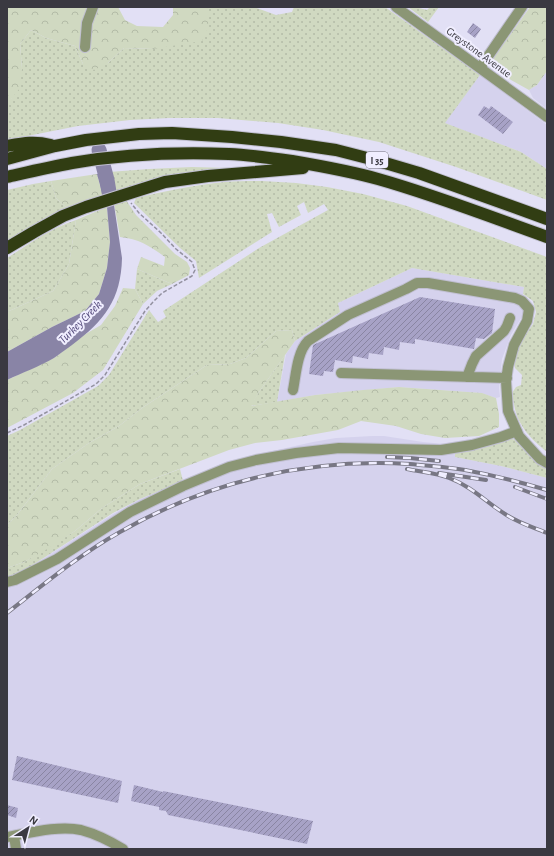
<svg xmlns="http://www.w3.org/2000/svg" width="554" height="856" viewBox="0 0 554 856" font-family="'Alegreya Sans',sans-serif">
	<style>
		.built { fill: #d5d2ed }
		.grass { fill: url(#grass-dots) }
		.forest { fill: url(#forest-crowns) }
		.water { fill: #8984a6 }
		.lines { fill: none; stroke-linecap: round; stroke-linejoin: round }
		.river { stroke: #8984a6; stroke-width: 15 }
		.building { fill: url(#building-hatch) }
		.minor-casing { stroke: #c0bfd1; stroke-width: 12 }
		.highway-casing { stroke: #c0bfd1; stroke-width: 14 }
		.path { stroke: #9391a0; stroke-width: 1.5; stroke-dasharray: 4 2; stroke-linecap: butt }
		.minor { stroke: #8b9675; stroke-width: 10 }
		.highway { stroke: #313d13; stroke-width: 12 }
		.rail-casing { stroke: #787784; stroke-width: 4 }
		.rail { stroke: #f0eeff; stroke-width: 2.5; stroke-dasharray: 8; stroke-linecap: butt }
		.labels { text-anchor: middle; stroke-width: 4; stroke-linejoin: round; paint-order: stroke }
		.shield { fill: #f0eeff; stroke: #716f7a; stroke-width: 1 }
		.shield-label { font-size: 10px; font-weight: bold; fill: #3a3941 }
		.street-label { font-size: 11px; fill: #3a3941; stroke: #f0eeff }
		.water-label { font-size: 12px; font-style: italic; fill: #52487a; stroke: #f0eeff }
	</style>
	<defs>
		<pattern id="grass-dots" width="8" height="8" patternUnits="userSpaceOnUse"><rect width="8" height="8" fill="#d0d9c1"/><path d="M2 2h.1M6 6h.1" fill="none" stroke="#b3bba7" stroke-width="1.8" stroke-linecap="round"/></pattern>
		<pattern id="forest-crowns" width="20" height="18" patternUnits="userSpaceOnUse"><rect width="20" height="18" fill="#d0d9c1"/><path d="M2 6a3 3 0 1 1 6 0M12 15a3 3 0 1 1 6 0" fill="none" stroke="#b3bba7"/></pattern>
		<pattern id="building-hatch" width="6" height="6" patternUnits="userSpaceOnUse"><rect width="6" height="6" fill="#a7a2c6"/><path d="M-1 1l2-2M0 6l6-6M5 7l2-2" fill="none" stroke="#8985a2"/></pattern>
	</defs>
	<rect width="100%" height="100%" fill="#e2e0f5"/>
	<path class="built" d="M 547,71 L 547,109 L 533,98 L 529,90 L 537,85 Z
		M 480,75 L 547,125 L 547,169 L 521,152 L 444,123 Z
		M 412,268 L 524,287 L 523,294 L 523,315 L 511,335 L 502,359 L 499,388 L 500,397 L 496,398 L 481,393 L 399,387 L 315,395 L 277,402 L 286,354 L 295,341 L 340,312 L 338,303 Z
		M 372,436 L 384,436 L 423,442 L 455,445 L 455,457 L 501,466 L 547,478 L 547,849 L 7,849 L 7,843 L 20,840 L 19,830 L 7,832 L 7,577 L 22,572 L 113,514 L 140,499 L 225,464 L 259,454 L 313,442 L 336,438 Z"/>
	<path class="grass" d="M 209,7 L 254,7 L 276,15 L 292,12 L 294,7 L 385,7 L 480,75 L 445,123 L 521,152 L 547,169 L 547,200 L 456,167 L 379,142 L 323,130 L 278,123 L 218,118 L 169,118 L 130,120 L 78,126 L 7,140 L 7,99 L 11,99 L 22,68 L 20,44 L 31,30 L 46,38 L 75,46 L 83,64 L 108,63 L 124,48 L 153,49 L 209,9 Z
		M 408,7 L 415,7 L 427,10 L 430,7 L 439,7 L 428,22 Z
		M 192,167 L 230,168 L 230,170 L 136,185 L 113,192 L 109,172 L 149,169 Z
		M 51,181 L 56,198 L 69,210 L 7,244 L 7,190 L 33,184 Z
		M 262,181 L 296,183 L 327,187 L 363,194 L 407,206 L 547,257 L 547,452 C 537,444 527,435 521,424 C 515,415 514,403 512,393 L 516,387 L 521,385 L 522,375 L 515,368 L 514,360 L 519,344 L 533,324 L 536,312 L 533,301 L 523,294 L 524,287 L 412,268 L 338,303 L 340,312 L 295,341 L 292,330 L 276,331 L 246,358 L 230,364 L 207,365 L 142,408 L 119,426 L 89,443 L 52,469 L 17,515 L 7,525 L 7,436 L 20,430 L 98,386 L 109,375 L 149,310 L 158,322 L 166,317 L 163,311 L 259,248 L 328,210 L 324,204 L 308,213 L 304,202 L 297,206 L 301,215 L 279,227 L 272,213 L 267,214 L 272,232 L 199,278 L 196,261 L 180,248 L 134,203 L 136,198 C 165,191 195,185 225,182 C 237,181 250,181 262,181 Z
		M 76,220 L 69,264 L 53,291 L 7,312 L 7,258 C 29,244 51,228 76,220 Z
		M 137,269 L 172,284 L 157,291 L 143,304 L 135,289 Z
		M 285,355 L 277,402 L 250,406 L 259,392 Z
		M 509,439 L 513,439 L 517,441 L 547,466 L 547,478 L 501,466 L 455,457 L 455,452 Z
		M 180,469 L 183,481 L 140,499 L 113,513 L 22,572 L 7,577 L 7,568 L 24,562 L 75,531 L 102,508 L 140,484 Z"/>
	<path class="forest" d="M 7,7 L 118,7 L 125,20 L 137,26 L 163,27 L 173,15 L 173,7 L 209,7 L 208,28 L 202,41 L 153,49 L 124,48 L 108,63 L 94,70 L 83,64 L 75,46 L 46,38 L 31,30 L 20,44 L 22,68 L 20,88 L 11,99 L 7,99 Z
		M 530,7 L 547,7 L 547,71 L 537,85 L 529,90 L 511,80 L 490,63 Z
		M 97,174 L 103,196 L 69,210 L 56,198 L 51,181 Z
		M 126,200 L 136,215 L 175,254 L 187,262 L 190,268 L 189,275 L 172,284 L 137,269 L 141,257 L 164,266 L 165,257 C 150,246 139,239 120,237 L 114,203 Z
		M 107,207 L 110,242 L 107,268 L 99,294 L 85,311 L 52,327 L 7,352 L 7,312 L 53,291 L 69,264 L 76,220 Z
		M 123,288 L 135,289 L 143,304 L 103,370 L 73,393 L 7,428 L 7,380 L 54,358 L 84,335 L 101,325 L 115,306 Z
		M 292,330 L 295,341 L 259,392 L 251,406 L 315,395 L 363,390 L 399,387 L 482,393 L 496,398 L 499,414 L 499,427 L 479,436 L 445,438 L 421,434 L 396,426 L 361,421 L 338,430 L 282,440 L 255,443 L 229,450 L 140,484 L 102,508 L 75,531 L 49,548 L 24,562 L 7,568 L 7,525 L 17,515 L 52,469 L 89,443 L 119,426 L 142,408 L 207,365 L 230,364 L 246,358 L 276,331 Z"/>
	<path class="water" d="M 109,172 L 122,258 C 121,300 104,321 72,345 C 66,349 60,354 54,358 C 40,366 22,373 7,380 L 7,352 L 52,327 L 85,311 L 99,294 L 107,268 L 110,242 L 107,207 L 103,196 L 97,174 Z"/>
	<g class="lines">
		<path class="river" d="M 99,150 L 107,180 L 109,192"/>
	</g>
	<path class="building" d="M 473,23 L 481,29 L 475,38 L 467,32 Z
		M 484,106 L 489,109 L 491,106 L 513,122 L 503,134 L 478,115 Z
		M 420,297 L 495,309 L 492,333 L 484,339 L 476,338 L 474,349 L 415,339 L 415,344 L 400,342 L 399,350 L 384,347 L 383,355 L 369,353 L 368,359 L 353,356 L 352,363 L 335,360 L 333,372 L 324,371 L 323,376 L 309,374 L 313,345 Z
		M 17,756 L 122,781 L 118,803 L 12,780 Z
		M 134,785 L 163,792 L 163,791 L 313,821 L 307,844 L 168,815 L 166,811 L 159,810 L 159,807 L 131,801 Z
		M 7,805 L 18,808 L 16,818 L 7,815 Z"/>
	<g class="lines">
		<defs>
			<path id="minor" d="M 396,7 L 547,117
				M 85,47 L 87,23 L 93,7
				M 480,68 L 522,7
				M 341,373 L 507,378
				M 467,377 L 472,364 L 476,356 L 504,331 L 507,326 L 510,318
				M 293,390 C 296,375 297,352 308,341 L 348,315 L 406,289 L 417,283 L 428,283 L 515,298 L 522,301 L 529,309 L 527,321 L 514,345 L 508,367 L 506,381 L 508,411 L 519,436 L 540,459 L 547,463
				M 7,582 L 15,580 L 57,559 L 130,512 L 183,486 L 229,467 L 256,460 L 296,453 L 339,448 L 441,450 L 472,445 L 501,437 L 517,431
				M 14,836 L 16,849
				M 7,837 C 29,833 59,825 81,830 C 96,834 110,841 123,849"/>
			<path id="highway" d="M 7,146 C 24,143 34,141 51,145
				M 7,159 L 55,146 L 86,140 L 139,134 L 172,133 L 232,137 L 281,142 L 336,150 L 375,160 L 419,173 L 547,219
				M 7,177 C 29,172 50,167 72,163 C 124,154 177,152 229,154 C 250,155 271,158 292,161 C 321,166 350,171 378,179 C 435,195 491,217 547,237
				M 7,248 L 34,232 L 63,216 L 86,207 L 165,182 L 208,176 L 303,168"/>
		</defs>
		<use href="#minor" class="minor-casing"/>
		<use href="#highway" class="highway-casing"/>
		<path class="path" d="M 7,433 L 24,425 L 96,384 L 105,375 L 145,311 L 153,302 L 162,293 L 192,276 L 195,270 L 192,262 L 176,249 L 161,233 L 139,213 L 131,203"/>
		<use href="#minor" class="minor"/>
		<use href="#highway" class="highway"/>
		<defs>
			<path id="rail" d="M 387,457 L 410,458 L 439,461
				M 407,469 C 421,472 436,473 449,478 C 471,486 486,502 505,514 C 518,523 533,527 547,533
				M 439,473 L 486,480
				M 515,487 L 547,499
				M 7,613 C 43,585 79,555 120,532 C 209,481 308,458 410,464 C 428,466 447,467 465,470 C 492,475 520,482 547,490"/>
		</defs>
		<use href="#rail" class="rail-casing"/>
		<use href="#rail" class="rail"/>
	</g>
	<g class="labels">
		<rect class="shield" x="366" y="152" width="22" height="16" rx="3"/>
		<g class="shield-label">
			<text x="377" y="164">I 35</text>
		</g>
		<g class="street-label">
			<text transform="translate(479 52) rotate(36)" y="4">Greystone Avenue</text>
		</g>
		<g class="water-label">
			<text transform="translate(80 322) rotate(-45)" y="4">Turkey Creek</text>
		</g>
	</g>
	<rect width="554" height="856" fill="none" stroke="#3a3941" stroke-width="16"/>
	<g transform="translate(28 828) rotate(36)" stroke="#f0eeff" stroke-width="3" paint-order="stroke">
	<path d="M0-3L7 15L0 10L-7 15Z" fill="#3a3941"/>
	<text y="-6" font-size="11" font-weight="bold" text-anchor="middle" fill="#3a3941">N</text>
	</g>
</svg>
